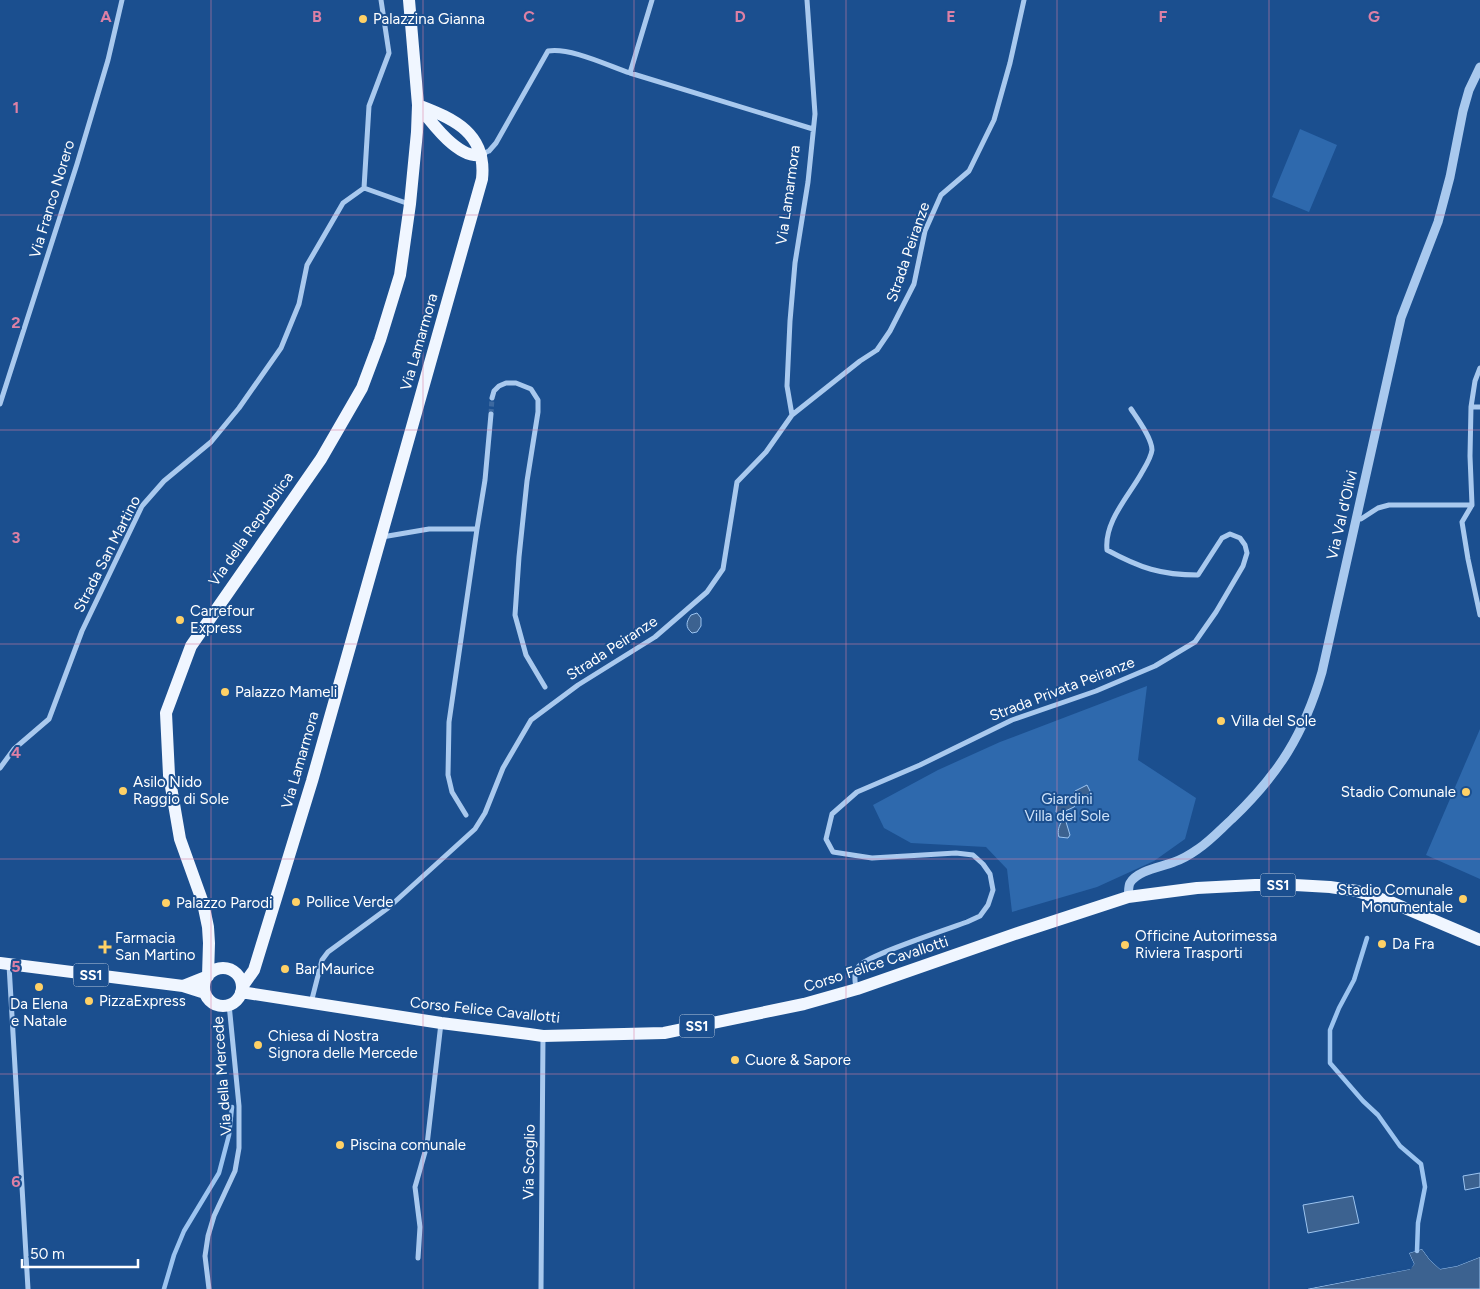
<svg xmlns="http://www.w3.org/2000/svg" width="1480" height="1289" viewBox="0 0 1480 1289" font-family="Figtree,sans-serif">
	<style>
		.green { fill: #2e69ad }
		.water { fill: #3c6290; stroke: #9cc4f0 }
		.pier { fill: #1b4f8f }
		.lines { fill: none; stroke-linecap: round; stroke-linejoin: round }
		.stream { stroke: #9cc4f0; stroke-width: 4.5 }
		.minor-tunnel { stroke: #3d69a0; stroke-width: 5; stroke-dasharray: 5 2.5; stroke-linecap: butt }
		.minor { stroke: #a9c9ee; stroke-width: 5 }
		.tertiary { stroke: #a9c9ee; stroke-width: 9 }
		.primary { stroke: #f0f6ff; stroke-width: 12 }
		.grid { fill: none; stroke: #dd80a5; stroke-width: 1; stroke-opacity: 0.55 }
		.poi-dot { fill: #ffd166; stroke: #1b4f8f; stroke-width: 2 }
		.labels { text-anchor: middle; stroke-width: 4; stroke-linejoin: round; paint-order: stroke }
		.shield { fill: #1b4f8f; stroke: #bbcadd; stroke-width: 1 }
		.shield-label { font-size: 14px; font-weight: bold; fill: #fff }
		.poi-label { font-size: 15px; fill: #fff; stroke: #1b4f8f; text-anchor: start }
		.street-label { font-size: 15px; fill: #fff; stroke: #1b4f8f }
		.park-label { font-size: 15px; fill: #cfe3fa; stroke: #1b4f8f }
		.grid-label { font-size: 16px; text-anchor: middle; font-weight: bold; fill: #dd80a5; stroke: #1b4f8f; stroke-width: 4; stroke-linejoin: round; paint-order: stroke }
	</style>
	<rect width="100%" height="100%" fill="#1b4f8f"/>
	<path class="green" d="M 1300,129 L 1337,145 L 1309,212 L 1272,197 Z
		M 1147,686 L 1138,760 L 1196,798 L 1185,839 L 1154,861 L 1097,887 L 1012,912 L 1007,869 L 986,847 L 911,843 L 884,828 L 873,805 L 938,770 L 1000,742 Z
		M 1480,729 L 1480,879 L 1426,855 Z"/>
	<path class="water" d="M 697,613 L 701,618 L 701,626 L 697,632 L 692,633 C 685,627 686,622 691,615 Z
		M 1087,785 L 1091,793 L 1080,798 L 1074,807 L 1063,812 L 1070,835 L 1068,838 L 1059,837 C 1057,831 1059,826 1062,821 L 1059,814 L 1056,812 L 1057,804 L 1069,801 L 1075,791 Z
		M 1480,1173 L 1480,1187 L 1465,1190 L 1463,1176 Z
		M 1353,1196 L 1359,1223 L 1308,1233 L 1303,1205 Z
		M 1422,1249 L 1430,1260 L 1440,1269 L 1457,1266 L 1480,1257 L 1480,1289 L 1308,1289 L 1410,1269 L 1414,1264 L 1409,1253 Z"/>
	<path class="pier" d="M 1422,1247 L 1431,1259 L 1440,1266 L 1457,1263 L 1480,1255 L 1480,1257 L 1457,1266 L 1440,1269 L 1430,1260 L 1422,1249 L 1409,1253 L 1414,1264 L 1411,1269 L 1306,1289 L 1309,1286 L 1409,1267 L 1411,1264 L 1406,1252 Z"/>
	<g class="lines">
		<path class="stream" d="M 1367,938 L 1354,980 L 1339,1008 L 1330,1030 L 1330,1063 L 1363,1101 L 1378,1115 L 1400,1146 L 1421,1164 L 1425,1187 L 1418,1223 L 1417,1251
			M 164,1289 L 174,1255 L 184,1231 L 219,1173 L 229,1135 L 232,1107"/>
		<path class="minor-tunnel" d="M 491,414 L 492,398"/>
		<path class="minor" d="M 630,73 L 813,129
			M 482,154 L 489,151 L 496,143 L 548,51 C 570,47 609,66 630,73 L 652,0
			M 364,188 L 369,106 L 389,53 L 381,0
			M 1480,368 L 1475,381 L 1471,407 L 1470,456 L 1472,505 L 1462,522 L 1468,559 L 1480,615
			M 492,398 L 494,391 L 499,386 L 506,383 L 516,383 L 531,389 L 538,400 L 538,412 L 527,481 L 519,557 L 515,615 L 526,655 L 545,687
			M 0,404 L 77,164 L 108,60 L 122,0
			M 1471,407 L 1480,407
			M 792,415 L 787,386 L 790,321 L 795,263 L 808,182 L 815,114 L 807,0
			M 1356,517 L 1361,519 L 1378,508 L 1389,505 L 1472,505
			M 477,529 L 485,480 L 491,414
			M 382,537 L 429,529 L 477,529 L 449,722 L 448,775 L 452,792 L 466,815
			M 0,768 L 14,749 L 49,719 L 82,631 L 142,506 L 164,481 L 211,442 L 239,408 L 281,348 L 299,304 L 307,265 L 343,203 L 364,188 L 409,204
			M 9,965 L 28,1289
			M 856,989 C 855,981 853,973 859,966 C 868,955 948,929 967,922 L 980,916 L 988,905 L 993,890 L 990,874 L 983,864 L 973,855 L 956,853 L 872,858 L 833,852 L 826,839 L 832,814 L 857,792 L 920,765 L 1012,720 L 1096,691 L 1155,666 L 1195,642 L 1216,612 L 1243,566 L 1247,553 L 1245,545 L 1240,538 L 1230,534 L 1222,538 L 1198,575 C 1161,575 1140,568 1107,550 C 1104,522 1128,497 1141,474 C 1145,467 1151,458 1152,450 C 1152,438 1137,418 1131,409
			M 311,1003 L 322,960 L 328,952 L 388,908 L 475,829 L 485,813 L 503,768 L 531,720 L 578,685 L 655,637 L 707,592 L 723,569 L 737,482 L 766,452 L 792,415 L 860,361 L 877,350 L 890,331 L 914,284 L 925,231 L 941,195 L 969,171 L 994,120 L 1010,63 L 1024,0
			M 418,1258 L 420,1227 L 415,1187 L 427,1145 L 441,1023
			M 209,1289 L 205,1256 L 208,1236 L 214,1216 L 235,1171 L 239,1148 L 239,1106 L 229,1004
			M 541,1289 L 543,1036"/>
		<path class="tertiary" d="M 1128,897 C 1129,893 1128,887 1130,883 C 1138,870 1162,867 1174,862 C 1183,859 1191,854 1198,849 C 1210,841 1221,829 1232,819 C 1279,774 1304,734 1322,672 L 1401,318 L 1438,222 L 1450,177 L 1463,111 L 1469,90 L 1480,67"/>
		<path class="primary" d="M 418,105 C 431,122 458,159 481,155
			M 0,963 L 183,986 L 205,993
			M204 987a19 19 0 1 1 38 0a19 19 0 1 1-38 0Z
			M 183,986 L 208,976 L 209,943 L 208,927 L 203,903 L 180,839 L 169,775 L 166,713 L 191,646 L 321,459 L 362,388 L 380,340 L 400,275 L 410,204 L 417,132 L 418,105 L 409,0
			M 242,987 L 254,970 L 312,781 L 482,179 C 487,134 455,119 418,105
			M 241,992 L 441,1023 L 529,1034 L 543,1036 L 664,1033 L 804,1004 L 857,989 L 1018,933 L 1128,897 L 1197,888 L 1255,885 L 1295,885 L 1330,887 L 1357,891 L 1393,903 L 1480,940"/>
	</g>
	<path class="grid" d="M 211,0 L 211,1289M 423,0 L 423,1289M 634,0 L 634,1289M 846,0 L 846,1289M 1057,0 L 1057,1289M 1269,0 L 1269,1289M 0,215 L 1480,215M 0,430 L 1480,430M 0,644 L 1480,644M 0,859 L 1480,859M 0,1074 L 1480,1074"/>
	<g class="poi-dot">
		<circle cx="363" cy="19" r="5"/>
		<circle cx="180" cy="620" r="5"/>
		<circle cx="225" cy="692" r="5"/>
		<circle cx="1221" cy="721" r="5"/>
		<circle cx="123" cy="791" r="5"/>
		<circle cx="1466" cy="792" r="5"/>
		<circle cx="1463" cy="899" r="5"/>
		<circle cx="296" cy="902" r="5"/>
		<circle cx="166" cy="903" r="5"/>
		<circle cx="1382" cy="944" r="5"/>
		<circle cx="1125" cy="945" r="5"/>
		<path d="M102.5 939.5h5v5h5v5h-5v5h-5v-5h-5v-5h5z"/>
		<circle cx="285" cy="969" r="5"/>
		<circle cx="39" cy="987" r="5"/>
		<circle cx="89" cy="1001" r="5"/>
		<circle cx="258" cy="1045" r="5"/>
		<circle cx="735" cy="1060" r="5"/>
		<circle cx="340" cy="1145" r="5"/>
	</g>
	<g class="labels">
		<g class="shield">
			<rect x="1260.5" y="873.5" width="35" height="23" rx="4"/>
			<rect x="73.5" y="963.5" width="35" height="23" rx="4"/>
			<rect x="679.5" y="1014.5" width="35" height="23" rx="4"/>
		</g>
		<g class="shield-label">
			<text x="1278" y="890">SS1</text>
			<text x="91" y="980">SS1</text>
			<text x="697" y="1031">SS1</text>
		</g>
		<g class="poi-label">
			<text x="373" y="24">Palazzina Gianna</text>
			<text x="190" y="616">Carrefour<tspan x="190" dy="17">Express</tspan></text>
			<text x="235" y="697">Palazzo Mameli</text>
			<text x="1231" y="726">Villa del Sole</text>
			<text x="133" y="787">Asilo Nido<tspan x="133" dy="17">Raggio di Sole</tspan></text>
			<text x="1456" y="797" text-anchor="end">Stadio Comunale</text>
			<text x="1453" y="895" text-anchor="end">Stadio Comunale<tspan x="1453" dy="17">Monumentale</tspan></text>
			<text x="306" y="907">Pollice Verde</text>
			<text x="176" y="908">Palazzo Parodi</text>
			<text x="1135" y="941">Officine Autorimessa<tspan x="1135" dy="17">Riviera Trasporti</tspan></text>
			<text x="115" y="943">Farmacia<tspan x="115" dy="17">San Martino</tspan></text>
			<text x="1392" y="949">Da Fra</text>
			<text x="295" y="974">Bar Maurice</text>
			<text x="99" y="1006">PizzaExpress</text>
			<text x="39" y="1009" text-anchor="middle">Da Elena<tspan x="39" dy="17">e Natale</tspan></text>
			<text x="268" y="1041">Chiesa di Nostra<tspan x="268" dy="17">Signora delle Mercede</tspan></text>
			<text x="745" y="1065">Cuore &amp; Sapore</text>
			<text x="350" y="1150">Piscina comunale</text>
		</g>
		<g class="street-label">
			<text transform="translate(788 195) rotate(-82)" y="5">Via Lamarmora</text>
			<text transform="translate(52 199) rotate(-73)" y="5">Via Franco Norero</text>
			<text transform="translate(908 252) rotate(-71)" y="5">Strada Peiranze</text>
			<text transform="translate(419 342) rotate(-74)" y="5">Via Lamarmora</text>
			<text transform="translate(1342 515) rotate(-77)" y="5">Via Val d'Olivi</text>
			<text transform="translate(251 529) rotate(-55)" y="5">Via della Repubblica</text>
			<text transform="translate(107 554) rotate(-63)" y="5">Strada San Martino</text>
			<text transform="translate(612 648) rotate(-33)" y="5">Strada Peiranze</text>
			<text transform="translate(1062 689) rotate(-21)" y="5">Strada Privata Peiranze</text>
			<text transform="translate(300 760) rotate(-74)" y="5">Via Lamarmora</text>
			<text transform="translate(876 964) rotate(-18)" y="5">Corso Felice Cavallotti</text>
			<text transform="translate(485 1010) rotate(6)" y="5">Corso Felice Cavallotti</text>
			<text transform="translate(222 1076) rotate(-94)" y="5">Via della Mercede</text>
			<text transform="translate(529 1162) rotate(-89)" y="5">Via Scoglio</text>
		</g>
		<g class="park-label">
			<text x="1067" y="804">Giardini<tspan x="1067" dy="17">Villa del Sole</tspan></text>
		</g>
	</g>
	<g class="grid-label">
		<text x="106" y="22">A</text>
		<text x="317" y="22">B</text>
		<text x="529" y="22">C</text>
		<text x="740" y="22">D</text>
		<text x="951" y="22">E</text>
		<text x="1163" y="22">F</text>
		<text x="1374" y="22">G</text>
		<text x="16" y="113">1</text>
		<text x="16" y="328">2</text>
		<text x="16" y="543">3</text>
		<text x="16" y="758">4</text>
		<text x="16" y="972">5</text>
		<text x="16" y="1187">6</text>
	</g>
	<path d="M22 1259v8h116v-8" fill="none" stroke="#ffffff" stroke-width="2.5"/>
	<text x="30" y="1259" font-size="15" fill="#ffffff" stroke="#1b4f8f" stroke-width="4" paint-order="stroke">50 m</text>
</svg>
